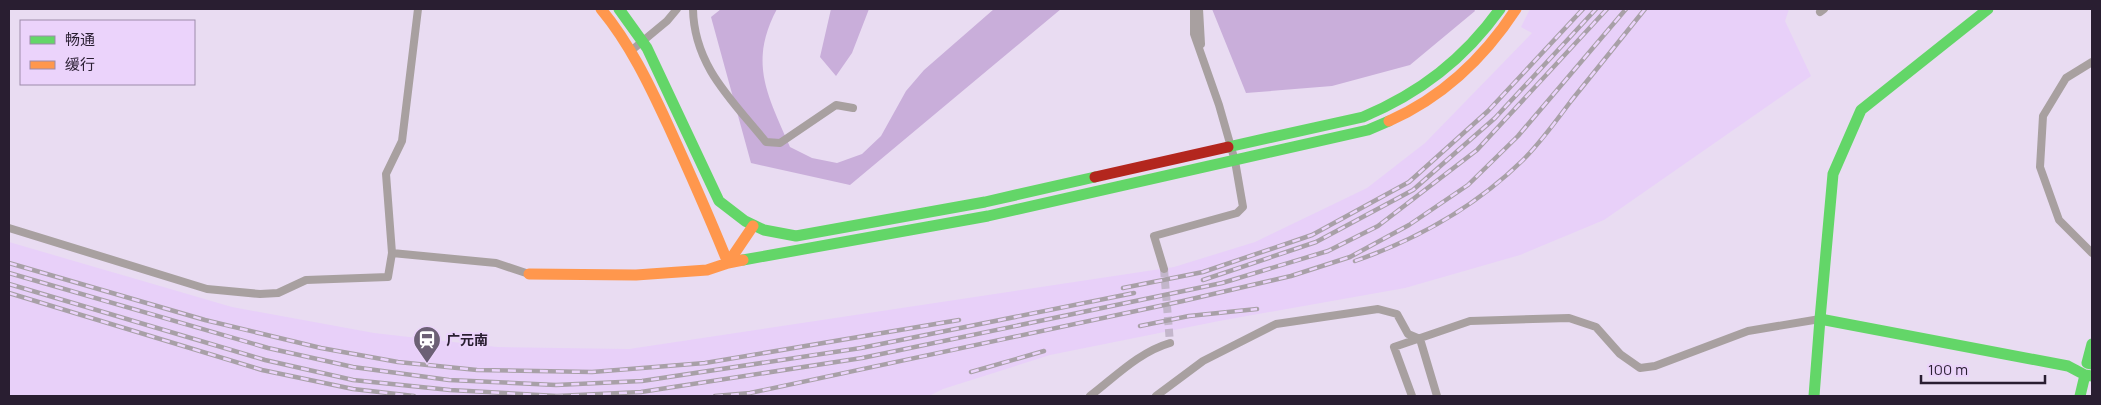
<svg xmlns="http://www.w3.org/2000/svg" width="2101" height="405" viewBox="0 0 2101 405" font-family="Manrope,'Noto Sans SC',sans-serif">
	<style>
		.built { fill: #e8d0f9 }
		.forest { fill: #c9aeda }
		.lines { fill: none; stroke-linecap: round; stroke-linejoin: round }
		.street-tunnel { stroke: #c3b6cb; stroke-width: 8; stroke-dasharray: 8 4; stroke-linecap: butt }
		.street { stroke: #a8a0a0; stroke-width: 8 }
		.fast { stroke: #63d668; stroke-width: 11 }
		.slow { stroke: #ff974d; stroke-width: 11 }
		.jam { stroke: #b3261e; stroke-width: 11 }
		.rail-casing { stroke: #a8a0a7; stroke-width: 4.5 }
		.rail { stroke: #ebd3fb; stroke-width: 2.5; stroke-dasharray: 8; stroke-linecap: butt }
		.labels { text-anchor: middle; stroke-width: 4; stroke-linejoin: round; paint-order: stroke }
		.poi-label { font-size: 14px; font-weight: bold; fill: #291e31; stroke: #ebd3fb; text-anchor: start }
	</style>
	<rect width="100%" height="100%" fill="#e9dcf2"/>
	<path class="built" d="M 1530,9 L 1789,9 L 1785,21 L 1811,76 L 1604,220 L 1520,255 L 1405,288 L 1219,321 L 1050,355 L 943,389 L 929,396 L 9,396 L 9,242 L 232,307 L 374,333 L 497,347 L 629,349 L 1174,267 L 1255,242 L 1367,188 L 1425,143 L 1532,33 L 1521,27 Z"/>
	<path class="forest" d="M 721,9 L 777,9 C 748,63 768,96 790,147 L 812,158 L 837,163 L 862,154 L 881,136 L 906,91 L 924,70 L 994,9 L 1061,9 L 850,185 L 751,163 L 711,17 Z
		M 831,9 L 869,9 L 852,53 L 836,76 L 820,57 Z
		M 1212,9 L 1474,9 L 1475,11 L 1410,65 L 1332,86 L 1246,93 Z"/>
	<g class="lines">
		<path class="street-tunnel" d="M 1164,269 L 1170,343"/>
		<path class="street" d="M 693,9 C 694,66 732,100 766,142 L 780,143 L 836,105 L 853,108
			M 1199,9 L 1201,44
			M 1820,12 L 1824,9
			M 632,50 L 667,21 L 677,9
			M 2092,62 L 2066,78 L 2043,116 L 2040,167 L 2059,220 L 2092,253
			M 9,228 L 207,289 L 260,294 L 278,293 L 306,280 L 388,277 L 392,253 L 386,174 L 402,141 L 418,9
			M 392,253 L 496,263 L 529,274
			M 1164,269 L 1154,236 L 1237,213 L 1243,207 L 1235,161 L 1219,105 L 1194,34 L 1194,9
			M 1420,339 L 1437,396
			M 1090,396 C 1115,377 1139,352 1170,343
			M 1156,396 L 1203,361 L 1276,324 L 1378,309 L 1397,314 L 1408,334 L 1420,339
			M 1412,396 L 1394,347 L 1470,321 L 1569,318 L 1596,327 L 1620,354 L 1640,368 L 1655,366 L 1748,331 L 1820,319"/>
		<path class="fast" d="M 619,9 L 647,48 L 719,201 L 745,221 L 764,230 L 796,236 L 985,202 L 1095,177
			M 1228,147 L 1363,117 C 1420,93 1464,59 1500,9
			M 743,260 L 988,216 L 1368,130 L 1389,121
			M 1820,319 L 1833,174 L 1861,110 L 1988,9
			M 2092,344 L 2087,363 L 2092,364
			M 1814,396 L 1820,319 L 2068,366 L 2085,375
			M 2080,396 L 2085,375 L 2092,376"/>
		<path class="slow" d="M 601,9 C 630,44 649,84 668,125 C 689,171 709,216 728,263 L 743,260
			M 1389,121 C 1443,97 1484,58 1516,9
			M 529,274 L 636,275 L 707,270 L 728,263 L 753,226"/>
		<path class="jam" d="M 1095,177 L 1228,147"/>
		<defs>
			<path id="rail" d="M 1355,261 C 1418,239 1475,207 1523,160 C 1541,142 1556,121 1571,101 C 1596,70 1620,40 1645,9
				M 9,263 L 205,320 L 321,348 L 398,362 L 477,370 L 592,372 L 705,363 L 959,320
				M 9,273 L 268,348 L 353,367 L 449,380 L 556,385 L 642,381 L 861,348 L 1134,293
				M 1203,280 L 1316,242 L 1413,190 L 1495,118 L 1596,9
				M 9,284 L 265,360 L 353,380 L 450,390 L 557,396 L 641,392 L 862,358 L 1222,283 L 1328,251 L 1378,226 L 1477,150 L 1607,9
				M 1123,288 L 1203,272 L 1312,235 L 1409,182 L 1488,111 L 1583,9
				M 9,293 L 262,370 L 353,389 L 414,396
				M 1140,326 L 1189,316 L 1257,309
				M 971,372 L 1044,351
				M 715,396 L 750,393 L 1183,301 L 1291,276 L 1350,257 L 1409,225 L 1468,185 L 1518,136 L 1626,9"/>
		</defs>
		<use href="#rail" class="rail-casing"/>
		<use href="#rail" class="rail"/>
	</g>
	<defs>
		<symbol id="station-pin" viewBox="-11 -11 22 30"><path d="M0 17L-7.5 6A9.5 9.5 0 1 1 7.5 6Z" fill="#6c6075" stroke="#ebd3fb"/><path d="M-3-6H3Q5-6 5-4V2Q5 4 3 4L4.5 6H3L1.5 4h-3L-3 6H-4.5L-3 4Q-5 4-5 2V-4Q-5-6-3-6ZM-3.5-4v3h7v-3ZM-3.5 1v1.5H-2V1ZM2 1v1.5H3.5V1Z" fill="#fff"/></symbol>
	</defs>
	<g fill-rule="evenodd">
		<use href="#station-pin" x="411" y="324" width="32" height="43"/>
	</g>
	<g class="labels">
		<g class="poi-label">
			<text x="446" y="345">广元南</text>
		</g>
	</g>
	<rect width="2101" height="405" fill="none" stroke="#291e31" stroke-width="20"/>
	<rect x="20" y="20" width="175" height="65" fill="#ebd3fb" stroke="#9d8baa"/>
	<rect x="30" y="36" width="25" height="8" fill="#63d668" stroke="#9d8baa"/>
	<text x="65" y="45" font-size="15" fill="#291e31">畅通</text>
	<rect x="30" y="61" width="25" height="8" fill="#ff974d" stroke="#9d8baa"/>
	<text x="65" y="70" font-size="15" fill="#291e31">缓行</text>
	<path d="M1921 375v8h124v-8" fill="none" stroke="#291e31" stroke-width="2.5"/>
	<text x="1928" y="375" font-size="15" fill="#291e31" stroke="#ebd3fb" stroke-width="4" paint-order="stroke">100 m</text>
</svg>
